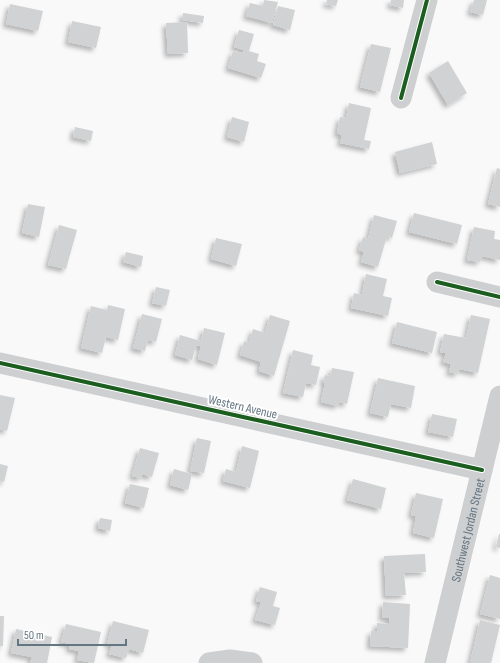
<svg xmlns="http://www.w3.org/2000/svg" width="500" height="663" viewBox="0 0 500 663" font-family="'Sofia Sans Condensed',sans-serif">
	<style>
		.building { fill: #d0d2d3; filter: url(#shadow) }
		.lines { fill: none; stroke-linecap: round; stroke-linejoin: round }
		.minor { stroke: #cecfd0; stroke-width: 21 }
		.cycleway-casing { stroke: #fff; stroke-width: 6 }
		.cycleway { stroke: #1b5e20; stroke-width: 4 }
		.labels { text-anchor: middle; stroke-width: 4; stroke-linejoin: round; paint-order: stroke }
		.street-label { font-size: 13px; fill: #657683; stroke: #fff }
	</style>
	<defs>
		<filter id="shadow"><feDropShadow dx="-3.5" dy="3.5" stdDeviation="2" flood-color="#0004"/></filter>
	</defs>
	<rect width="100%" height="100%" fill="#f9f9f9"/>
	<path class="building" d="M 264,0 L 278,2 L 272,23 L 246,16 L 250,3 L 263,6 Z
		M 327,0 L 338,0 L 336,6 L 326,4 Z
		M 391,0 L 404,0 L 403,8 L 390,5 Z
		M 474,0 L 487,0 L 483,15 L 470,12 Z
		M 10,4 L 43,11 L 38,31 L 6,24 Z
		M 278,6 L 295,10 L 290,30 L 273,25 Z
		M 183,13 L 204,16 L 203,23 L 182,20 Z
		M 72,21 L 101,27 L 96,48 L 68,42 Z
		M 187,22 L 188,53 L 168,54 L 166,23 Z
		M 239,30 L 254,34 L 249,51 L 259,54 L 257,61 L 266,64 L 261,78 L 228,68 L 233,51 L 243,53 L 244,50 L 234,47 Z
		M 371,44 L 391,48 L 380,92 L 360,87 Z
		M 448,61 L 467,93 L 448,105 L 429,73 Z
		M 349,103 L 371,108 L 364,140 L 371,141 L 369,149 L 340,143 L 342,135 L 337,133 L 340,117 L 346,118 Z
		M 232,117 L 249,122 L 244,142 L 227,137 Z
		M 75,127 L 93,131 L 91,141 L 73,137 Z
		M 432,142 L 437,164 L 400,173 L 395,152 Z
		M 497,168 L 500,169 L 500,207 L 488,204 Z
		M 28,204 L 45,207 L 39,237 L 22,233 Z
		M 414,213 L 462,225 L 457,244 L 409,232 Z
		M 374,215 L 397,221 L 392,238 L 387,236 L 378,267 L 361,262 L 364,252 L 359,250 L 363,237 L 368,239 Z
		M 59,225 L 77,230 L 66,269 L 48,265 Z
		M 474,227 L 495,231 L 494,239 L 500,240 L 500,260 L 482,256 L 480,262 L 467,260 Z
		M 216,238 L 242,244 L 236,266 L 211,259 Z
		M 126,252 L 143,256 L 141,267 L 123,262 Z
		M 366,274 L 387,279 L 383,296 L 392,298 L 388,316 L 351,308 L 354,293 L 362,295 Z
		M 156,287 L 170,290 L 166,306 L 152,303 Z
		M 108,305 L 125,309 L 118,340 L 106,337 L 102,353 L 81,348 L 91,306 L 107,310 Z
		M 142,314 L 162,319 L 156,342 L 148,340 L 145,351 L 133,348 Z
		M 270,315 L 290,321 L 274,376 L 259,371 L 261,362 L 240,355 L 244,341 L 249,343 L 253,329 L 265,333 Z
		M 471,315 L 490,319 L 478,373 L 459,369 L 458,374 L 449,372 L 451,364 L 443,362 L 446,353 L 440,352 L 444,334 L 466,338 Z
		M 397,322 L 437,332 L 432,353 L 392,343 Z
		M 204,328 L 225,333 L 217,365 L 198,359 L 201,346 L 196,345 L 192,360 L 175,355 L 180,335 L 201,341 Z
		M 293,350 L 313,355 L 311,365 L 320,367 L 316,385 L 306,383 L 303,397 L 283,393 Z
		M 332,368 L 354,372 L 347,404 L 339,402 L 338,406 L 321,402 L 325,383 L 323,382 L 325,375 L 330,376 Z
		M 378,378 L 415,386 L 411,408 L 391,404 L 388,417 L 370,413 Z
		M 0,395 L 15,398 L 7,431 L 0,429 Z
		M 432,414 L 457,419 L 453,437 L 428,432 Z
		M 197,438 L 211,441 L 204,473 L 190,471 Z
		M 242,446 L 259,451 L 250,488 L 223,481 L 226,469 L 236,472 Z
		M 140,448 L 159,453 L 152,477 L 142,474 L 141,478 L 132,476 Z
		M 0,464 L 8,466 L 4,482 L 0,481 Z
		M 174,469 L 192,474 L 188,490 L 170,485 Z
		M 353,479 L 386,488 L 381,509 L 347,500 Z
		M 130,484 L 149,488 L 144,508 L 125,503 Z
		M 416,493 L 443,499 L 434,538 L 413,533 L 416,516 L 411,515 Z
		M 100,518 L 112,520 L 110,531 L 98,528 Z
		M 499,534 L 500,534 L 500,548 L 496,547 Z
		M 425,554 L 426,572 L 404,573 L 406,595 L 386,596 L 384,556 Z
		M 490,575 L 500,578 L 500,619 L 480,614 Z
		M 260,587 L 277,592 L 273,606 L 280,608 L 275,625 L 255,620 L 261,602 L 256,601 Z
		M 383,602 L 410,604 L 408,648 L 370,646 L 371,631 L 377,631 L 377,623 L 389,624 L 389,618 L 382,618 Z
		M 0,616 L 4,616 L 3,646 L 0,646 Z
		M 480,620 L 500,625 L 491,663 L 470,663 Z
		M 113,621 L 149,630 L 143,653 L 129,649 L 126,658 L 109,654 L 112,645 L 107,644 Z
		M 66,624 L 101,632 L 94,663 L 77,660 L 79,651 L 69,649 L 70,644 L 61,642 Z
		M 16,629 L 52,637 L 47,663 L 30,663 L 32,657 L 11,653 Z"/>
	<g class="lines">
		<g class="minor">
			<path d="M 401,98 L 427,0"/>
			<path d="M 437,282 L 500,297"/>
			<path d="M 0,363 L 482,470"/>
			<path d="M 209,663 L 230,660 L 252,663"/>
			<path id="s1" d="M 435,663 L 500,396"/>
		</g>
		<defs>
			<path id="cycleway" d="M 401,98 L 427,0
				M 437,282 L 500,297
				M 0,363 L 482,470"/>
		</defs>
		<use href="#cycleway" class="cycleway-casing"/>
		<use href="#cycleway" class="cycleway"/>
	</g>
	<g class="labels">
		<g class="street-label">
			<text transform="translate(243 406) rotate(13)" y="5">Western Avenue</text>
			<text dy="5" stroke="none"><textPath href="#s1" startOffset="137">Southwest Jordan Street</textPath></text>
		</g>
	</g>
	<path d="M18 639v6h108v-6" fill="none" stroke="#657683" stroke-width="2"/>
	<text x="24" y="639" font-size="12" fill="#657683" stroke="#ffffff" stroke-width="3" paint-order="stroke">50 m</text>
</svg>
